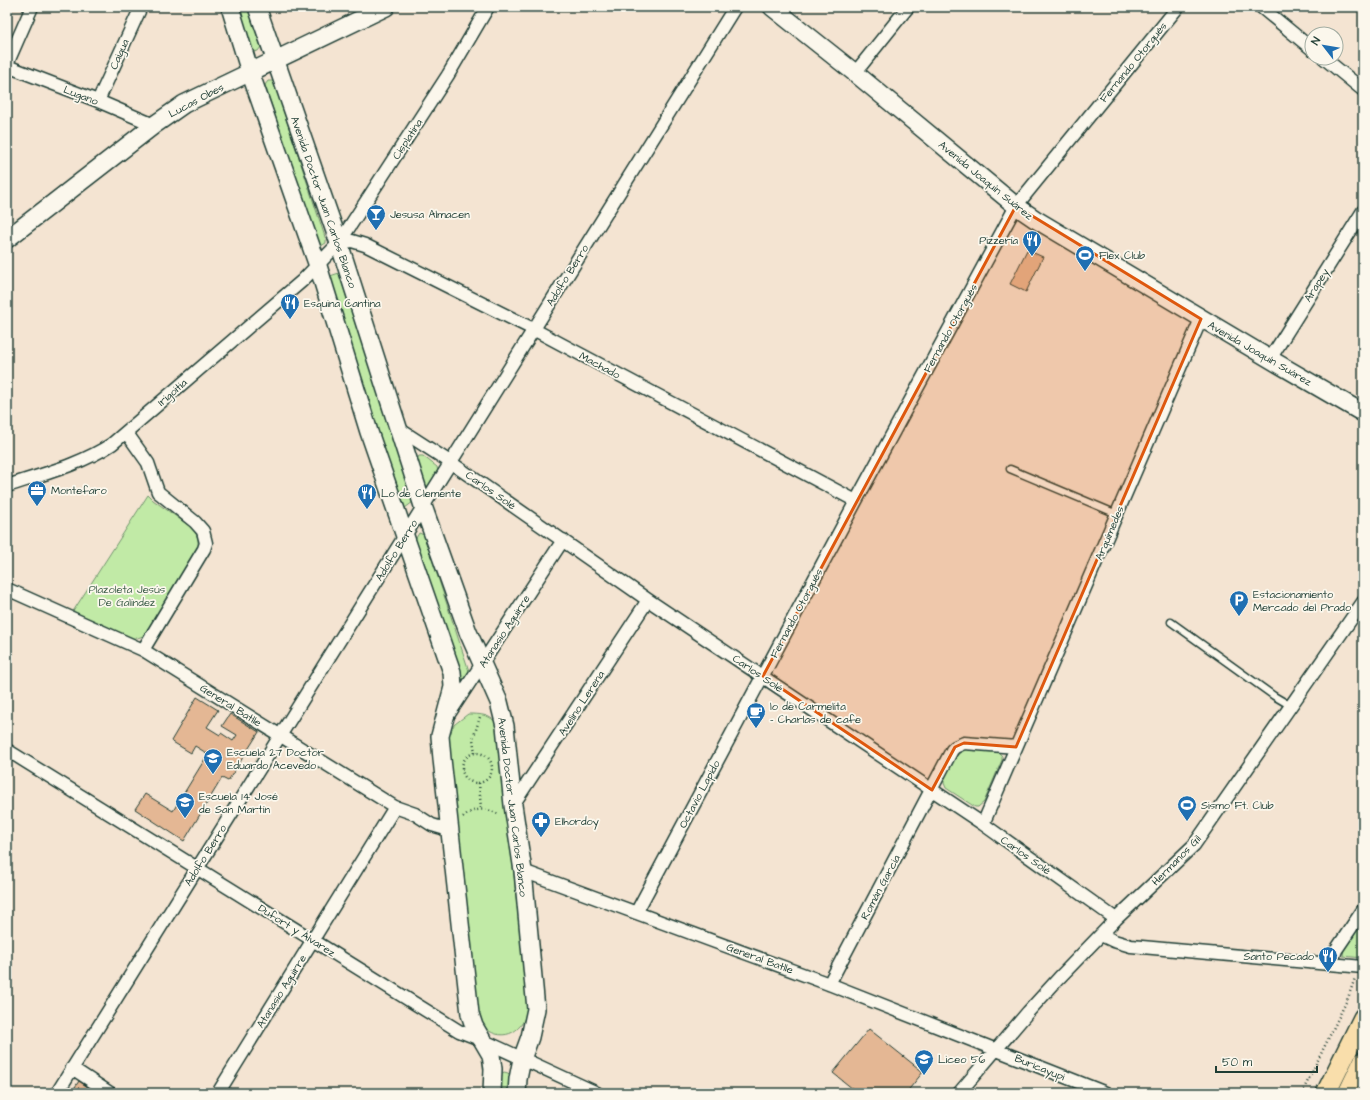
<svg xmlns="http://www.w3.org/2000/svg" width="1370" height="1100" viewBox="0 0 1370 1100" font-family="'Architects Daughter',sans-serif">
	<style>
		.green { fill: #c1eaa6; stroke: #70946d }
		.building { fill: #e4b794; stroke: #1f3d34 }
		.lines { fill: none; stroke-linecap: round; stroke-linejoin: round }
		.lane-casing { stroke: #1f3d34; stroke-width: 9 }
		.street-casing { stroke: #1f3d34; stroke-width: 15 }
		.secondary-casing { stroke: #1f3d34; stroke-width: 20 }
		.primary-casing { stroke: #1f3d34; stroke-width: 22 }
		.path { stroke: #1f3d34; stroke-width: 2.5; stroke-dasharray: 1 3; stroke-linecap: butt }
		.lane { stroke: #fbf7ec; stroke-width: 6 }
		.street { stroke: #fbf7ec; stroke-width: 12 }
		.secondary { stroke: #fbf7ec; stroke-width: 17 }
		.primary { stroke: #f9deab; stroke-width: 19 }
		.marked { fill: #de580e; fill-opacity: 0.2; stroke: #de580e; stroke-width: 3; stroke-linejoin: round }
		.labels { text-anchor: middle; stroke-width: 3.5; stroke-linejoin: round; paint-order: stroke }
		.street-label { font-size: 11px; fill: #1f3d34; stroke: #fbf7ec }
		.poi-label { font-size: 11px; fill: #1f3d34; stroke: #fbf7ec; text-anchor: start }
		.park-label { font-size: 11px; fill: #3f604b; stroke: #fbf7ec }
	</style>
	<rect width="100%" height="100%" fill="#f4e4d2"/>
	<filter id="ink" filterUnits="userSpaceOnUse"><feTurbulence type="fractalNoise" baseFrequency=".025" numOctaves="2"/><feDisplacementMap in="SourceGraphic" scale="8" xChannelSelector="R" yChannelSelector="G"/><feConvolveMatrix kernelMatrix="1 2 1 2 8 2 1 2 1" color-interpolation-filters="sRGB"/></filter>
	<g filter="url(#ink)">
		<path class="green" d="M 238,7 L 248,7 L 260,44 L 261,47 L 258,51 L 253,52 L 251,50 Z
			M 268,81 L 272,81 L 274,82 L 326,240 L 326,243 L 321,246 L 317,244 L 265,85 Z
			M 339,273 L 413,502 L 405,508 L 383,446 L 330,276 Z
			M 419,456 L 423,456 L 437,467 L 438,472 L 430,486 L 426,487 L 423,485 L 416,461 Z
			M 148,495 L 153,500 L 195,530 L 198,540 L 198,546 L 145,635 C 139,638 135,639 128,638 L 72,613 Z
			M 419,533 L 424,535 L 470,674 L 465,680 L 460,679 L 415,540 Z
			M 468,714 C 484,714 495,715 500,732 L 527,1007 C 526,1030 504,1044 485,1028 C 482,1026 480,1023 478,1021 L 448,733 L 455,724 Z
			M 968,748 C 978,749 996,747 1002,756 L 1002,760 L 984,802 L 978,807 L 975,807 L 946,788 L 944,783 L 944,779 C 950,768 955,752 968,748 Z
			M 1363,917 L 1363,958 L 1343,956 L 1344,947 Z
			M 504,1072 L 508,1073 L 510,1075 L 508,1093 L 499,1093 L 501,1074 Z"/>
		<path class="building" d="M 1027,250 L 1043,257 L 1026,292 L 1010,284 Z
			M 197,697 L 218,710 L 207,727 L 220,735 L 221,733 L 233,741 L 237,735 L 222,726 L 230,714 L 259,732 L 228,781 L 222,778 L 184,841 L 135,809 L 145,794 L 173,811 L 208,754 L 195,746 L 191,753 L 171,741 Z
			M 869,1029 L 923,1072 L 906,1093 L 858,1093 L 833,1073 Z
			M 79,1081 L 97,1093 L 71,1093 Z"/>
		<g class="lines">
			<defs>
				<path id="lane" d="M 1010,469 L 1117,514
					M 1171,622 L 1274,696 L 1291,706"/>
				<path id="street" d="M 1261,7 L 1312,49
					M 1324,58 L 1363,90
					M 7,64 L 32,7
					M 7,66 L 98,101 L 154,125
					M 855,73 L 908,7
					M 98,101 L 141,7
					M 339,243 L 352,241 L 365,245 L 533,329 L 856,501
					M 1270,359 L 1363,211
					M 399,429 L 450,462 L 648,600 L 983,824 L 1116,919
					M 126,432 L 148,463 L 158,492 L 195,522 L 203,531 L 206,543 L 204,549 L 143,650
					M 7,486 C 43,474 80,465 112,444 L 302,281 L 339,243 L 448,75 L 488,7
					M 7,589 L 143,650 L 395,807 L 415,814 L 432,825 L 449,830
					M 449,714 L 563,540
					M 7,750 L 459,1031 L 482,1040 L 597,1093
					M 513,805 L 648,600
					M 983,824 L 1201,319
					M 523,871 L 829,984 L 1106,1093
					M 636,913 L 856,501 L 1016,206 L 1178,7
					M 1101,935 L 1114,941 L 1131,946 L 1363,967
					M 1331,964 L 1336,950 L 1363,910
					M 829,984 L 952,750 L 955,747 L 964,743 L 1016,747
					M 72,1068 L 110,1093
					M 57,1093 L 735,7
					M 218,1093 L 395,807
					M 959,1093 L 1028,1012 L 1059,978 L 1116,919 L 1194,845 L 1363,602"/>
				<path id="secondary" d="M 230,7 L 250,72 L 318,266 L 369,432 L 452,672 L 453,687 L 440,736 L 442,759 L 470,1014 L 474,1026 L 491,1055 L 493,1069 L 492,1093
					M 257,7 L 339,243 L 423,506 L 468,632 L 499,702 L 505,726 L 513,805 L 523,871 L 536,1009 L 530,1037 L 522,1059 L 518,1079 L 517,1093
					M 772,7 L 855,73 L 1016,206 L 1035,219 L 1270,359 L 1363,413
					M 7,239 L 154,125 L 184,104 L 386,7"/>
				<path id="primary" d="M 1326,1093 L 1363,1018
					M 1348,1093 L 1363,1062"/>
			</defs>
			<use href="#lane" class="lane-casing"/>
			<use href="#street" class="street-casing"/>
			<use href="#secondary" class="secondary-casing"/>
			<use href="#primary" class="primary-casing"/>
			<path class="path" d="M462 768a15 15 0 1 1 30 0a15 15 0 1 1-30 0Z
				M 475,753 L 473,739 L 480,717
				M 479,783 L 481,809
				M 463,817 C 473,808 488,807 499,815
				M 1302,1093 L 1348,998 L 1355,978"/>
			<use href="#lane" class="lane"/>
			<use href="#street" class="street"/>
			<use href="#secondary" class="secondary"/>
			<use href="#primary" class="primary"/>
		</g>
	</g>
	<path class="marked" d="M 1016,206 L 1201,319 L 1016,747 L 964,743 L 955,747 L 932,790 L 763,676 Z"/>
	<defs>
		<symbol id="bar-pin" viewBox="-11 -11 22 30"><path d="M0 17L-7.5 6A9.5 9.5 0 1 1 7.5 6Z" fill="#1f6fb2" stroke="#fbf7ec"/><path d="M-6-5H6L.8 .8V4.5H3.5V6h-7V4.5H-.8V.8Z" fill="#fff"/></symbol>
		<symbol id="restaurant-pin" viewBox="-11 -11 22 30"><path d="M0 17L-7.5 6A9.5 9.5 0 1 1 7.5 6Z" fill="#1f6fb2" stroke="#fbf7ec"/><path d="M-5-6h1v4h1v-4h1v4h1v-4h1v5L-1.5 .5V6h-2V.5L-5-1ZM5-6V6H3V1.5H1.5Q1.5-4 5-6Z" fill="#fff"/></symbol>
		<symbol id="stadium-pin" viewBox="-11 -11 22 30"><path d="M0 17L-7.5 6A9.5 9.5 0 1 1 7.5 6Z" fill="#1f6fb2" stroke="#fbf7ec"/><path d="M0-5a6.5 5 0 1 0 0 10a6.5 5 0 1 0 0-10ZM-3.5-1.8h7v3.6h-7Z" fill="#fff"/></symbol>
		<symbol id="office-pin" viewBox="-11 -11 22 30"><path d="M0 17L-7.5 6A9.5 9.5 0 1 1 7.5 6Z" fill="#1f6fb2" stroke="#fbf7ec"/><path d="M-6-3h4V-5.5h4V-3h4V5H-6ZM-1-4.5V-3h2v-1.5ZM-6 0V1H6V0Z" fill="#fff"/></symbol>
		<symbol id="parking-pin" viewBox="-11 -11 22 30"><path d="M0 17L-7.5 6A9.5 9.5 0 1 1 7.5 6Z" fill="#1f6fb2" stroke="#fbf7ec"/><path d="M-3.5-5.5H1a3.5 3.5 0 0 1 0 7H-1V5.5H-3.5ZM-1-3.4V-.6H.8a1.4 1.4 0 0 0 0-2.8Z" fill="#fff"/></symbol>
		<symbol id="cafe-pin" viewBox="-11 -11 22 30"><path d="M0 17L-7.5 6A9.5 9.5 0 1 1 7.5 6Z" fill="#1f6fb2" stroke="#fbf7ec"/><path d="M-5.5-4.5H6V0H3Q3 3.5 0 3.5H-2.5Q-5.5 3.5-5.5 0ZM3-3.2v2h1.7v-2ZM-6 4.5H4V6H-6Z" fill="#fff"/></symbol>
		<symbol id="school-pin" viewBox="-11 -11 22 30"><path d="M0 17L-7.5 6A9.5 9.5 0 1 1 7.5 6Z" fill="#1f6fb2" stroke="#fbf7ec"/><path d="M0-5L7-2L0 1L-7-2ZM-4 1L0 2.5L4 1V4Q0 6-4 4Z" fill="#fff"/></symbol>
		<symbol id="pharmacy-pin" viewBox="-11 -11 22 30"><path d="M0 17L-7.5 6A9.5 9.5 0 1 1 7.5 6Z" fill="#1f6fb2" stroke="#fbf7ec"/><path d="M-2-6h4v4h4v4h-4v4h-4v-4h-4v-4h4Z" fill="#fff"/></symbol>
	</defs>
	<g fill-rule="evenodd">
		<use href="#bar-pin" x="365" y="203" width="22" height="30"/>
		<use href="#restaurant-pin" x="1021" y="229" width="22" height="30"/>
		<use href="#stadium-pin" x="1074" y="244" width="22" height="30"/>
		<use href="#restaurant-pin" x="279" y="292" width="22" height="30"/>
		<use href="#office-pin" x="26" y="479" width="22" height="30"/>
		<use href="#restaurant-pin" x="356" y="482" width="22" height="30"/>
		<use href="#parking-pin" x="1228" y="589" width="22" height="30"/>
		<use href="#cafe-pin" x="745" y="701" width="22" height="30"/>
		<use href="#school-pin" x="202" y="747" width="22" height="30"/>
		<use href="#school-pin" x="174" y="791" width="22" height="30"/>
		<use href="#stadium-pin" x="1176" y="794" width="22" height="30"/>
		<use href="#pharmacy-pin" x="530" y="810" width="22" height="30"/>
		<use href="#restaurant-pin" x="1317" y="945" width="22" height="30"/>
		<use href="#school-pin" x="913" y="1048" width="22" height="30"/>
	</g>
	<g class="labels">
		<g class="street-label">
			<text transform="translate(119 54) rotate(-66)" y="4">Caigua</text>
			<text transform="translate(1133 62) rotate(-51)" y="4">Fernando Otorgués</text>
			<text transform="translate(81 95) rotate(21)" y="4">Lugano</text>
			<text transform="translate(196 100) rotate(-28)" y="4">Lucas Obes</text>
			<text transform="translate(407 139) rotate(-57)" y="4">Cisplatina</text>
			<text transform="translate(986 180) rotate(39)" y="4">Avenida Joaquín Suárez</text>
			<text transform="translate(324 202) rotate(71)" y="4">Avenida Doctor Juan Carlos Blanco</text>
			<text transform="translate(567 275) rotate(-58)" y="4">Adolfo Berro</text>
			<text transform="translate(1316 285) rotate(-58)" y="4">Arapey</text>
			<text transform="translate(950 328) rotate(-61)" y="4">Fernando Otorgués</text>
			<text transform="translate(1260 353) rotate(30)" y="4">Avenida Joaquín Suárez</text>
			<text transform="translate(600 365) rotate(28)" y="4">Machado</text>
			<text transform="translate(172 392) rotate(-41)" y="4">Irigoitia</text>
			<text transform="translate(491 490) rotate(35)" y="4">Carlos Solé</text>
			<text transform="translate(1109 533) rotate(-67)" y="4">Arquímedes</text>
			<text transform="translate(396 550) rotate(-58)" y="4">Adolfo Berro</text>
			<text transform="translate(796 613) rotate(-62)" y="4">Fernando Otorgués</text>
			<text transform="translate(504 631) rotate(-57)" y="4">Atanasio Aguirre</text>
			<text transform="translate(758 673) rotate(34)" y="4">Carlos Solé</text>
			<text transform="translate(581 703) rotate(-57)" y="4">Avelino Lerena</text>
			<text transform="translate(231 705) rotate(32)" y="4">General Batlle</text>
			<text transform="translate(699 794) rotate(-62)" y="4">Octavio Lapido</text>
			<text transform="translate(513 807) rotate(83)" y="4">Avenida Doctor Juan Carlos Blanco</text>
			<text transform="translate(205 855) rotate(-58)" y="4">Adolfo Berro</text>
			<text transform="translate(1026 855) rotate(35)" y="4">Carlos Solé</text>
			<text transform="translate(1176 860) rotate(-46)" y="4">Hermanos Gil</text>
			<text transform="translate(880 887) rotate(-62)" y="4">Román García</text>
			<text transform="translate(297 930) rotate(32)" y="4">Dufort y Álvarez</text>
			<text transform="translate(760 958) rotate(20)" y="4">General Batlle</text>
			<text transform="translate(281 991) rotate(-58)" y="4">Atanasio Aguirre</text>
			<text transform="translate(1040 1067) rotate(22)" y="4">Buricayupi</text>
		</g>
		<g class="poi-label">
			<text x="390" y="218">Jesusa Almacen</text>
			<text x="1018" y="244" text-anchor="end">Pizzería</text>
			<text x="1099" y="259">Flex Club</text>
			<text x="304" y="307">Esquina Cantina</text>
			<text x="51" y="494">Montefaro</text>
			<text x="381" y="497">Lo de Clemente</text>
			<text x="1253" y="598">Estacionamiento<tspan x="1253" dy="13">Mercado del Prado</tspan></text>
			<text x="770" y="710">lo de Carmelita<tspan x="770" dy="13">- Charlas de cafe</tspan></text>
			<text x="227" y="756">Escuela 27 Doctor<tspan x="227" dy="13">Eduardo Acevedo</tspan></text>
			<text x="199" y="800">Escuela 14 José<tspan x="199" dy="13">de San Martín</tspan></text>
			<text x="1201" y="809">Sismo Ft. Club</text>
			<text x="555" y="825">Elhordoy</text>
			<text x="1314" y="960" text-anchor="end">Santo Pecado</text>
			<text x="938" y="1063">Liceo 56</text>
		</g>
		<g class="park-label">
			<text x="127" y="593">Plazoleta Jesús<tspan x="127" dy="13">De Galíndez</tspan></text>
		</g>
	</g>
	<rect width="1370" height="1100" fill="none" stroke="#fbf7ec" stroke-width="24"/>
	<rect x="12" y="12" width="1346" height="1076" fill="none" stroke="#1f3d34" stroke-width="1.5" filter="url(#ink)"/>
	<g transform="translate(1324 46) rotate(301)"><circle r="19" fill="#fbf7ec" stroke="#a3ada2"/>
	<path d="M0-3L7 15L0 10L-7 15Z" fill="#1f6fb2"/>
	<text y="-6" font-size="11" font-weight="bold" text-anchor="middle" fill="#1f3d34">N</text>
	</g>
	<path d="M1216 1066v6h101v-6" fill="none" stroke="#1f3d34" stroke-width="2"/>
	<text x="1222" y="1066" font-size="12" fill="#1f3d34" stroke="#fbf7ec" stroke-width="3" paint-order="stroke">50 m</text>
</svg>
